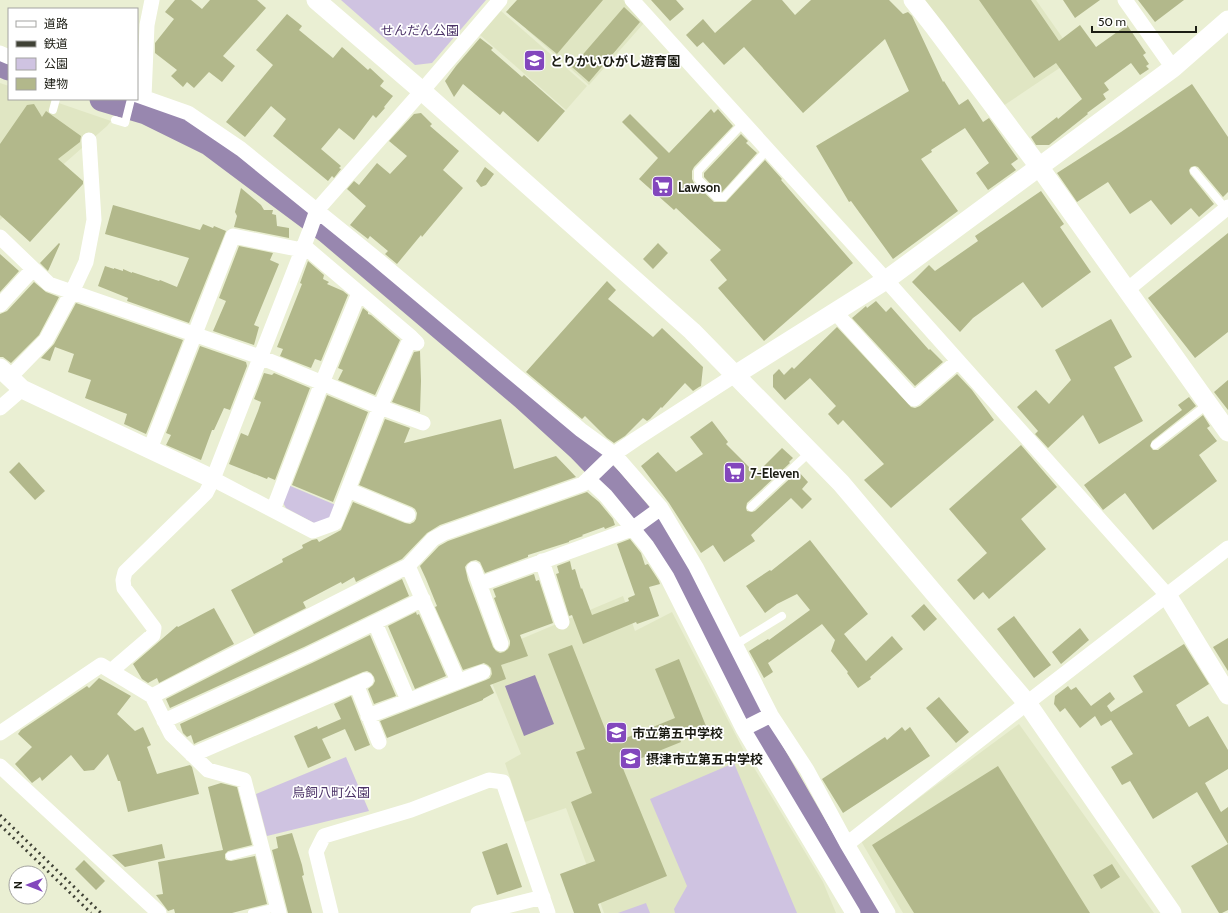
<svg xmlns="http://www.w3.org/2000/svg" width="1228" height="913" viewBox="0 0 1228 913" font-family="Cabin,'Noto Sans JP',sans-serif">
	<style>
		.built { fill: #e0e6c3 }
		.green { fill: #cfc3e1 }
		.water { fill: #9887af }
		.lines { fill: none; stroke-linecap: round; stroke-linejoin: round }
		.river { stroke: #9887af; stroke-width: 25 }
		.building { fill: #b2b88b }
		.service { stroke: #fff; stroke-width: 8 }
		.minor { stroke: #fff; stroke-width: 15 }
		.tertiary { stroke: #fff; stroke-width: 19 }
		.rail { stroke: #404236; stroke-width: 3; stroke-dasharray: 2 4; stroke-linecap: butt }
		.labels { text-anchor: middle; stroke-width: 3.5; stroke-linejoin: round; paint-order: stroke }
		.park-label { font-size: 13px; fill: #4b3267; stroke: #fff }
		.poi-label { font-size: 13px; font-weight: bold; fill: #1b1c13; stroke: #fff; text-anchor: start }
	</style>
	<rect width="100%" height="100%" fill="#eaefd3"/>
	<path class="built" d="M 551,0 L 623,0 L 644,23 L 589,85 L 526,29 Z
		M 922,0 L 1036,0 L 1076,57 L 1003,106 Z
		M 501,11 L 587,86 L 566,110 L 480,35 Z
		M 0,83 L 9,86 L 9,99 L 47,99 L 111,121 L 107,126 L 0,220 Z
		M 623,596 L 635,631 L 672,612 L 744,751 L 823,882 L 836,913 L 604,913 L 566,808 L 525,822 L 505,763 L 521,754 L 481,656 Z
		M 1019,724 L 1154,913 L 903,913 L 861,841 Z"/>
	<path class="green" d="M 341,0 L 486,0 L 432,63 L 415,65 Z
		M 288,485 L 338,506 L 334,516 L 316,524 L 286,508 L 282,501 Z
		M 346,757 L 369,811 L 267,836 L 256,794 Z
		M 734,763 L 797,913 L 675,913 L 674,909 L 687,886 L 650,799 Z
		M 646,903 L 650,913 L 618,913 Z"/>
	<path class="water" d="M 535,675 L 554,724 L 524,736 L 505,686 Z"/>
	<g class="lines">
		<path class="river" d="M 0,64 L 9,68
			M 102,99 L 146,112 L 209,143 L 327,231 L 524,398 L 580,449 L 610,480 L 652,529 L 682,579 L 747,709 L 834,860 L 867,913"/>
	</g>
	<path class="building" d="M 175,0 L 191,0 L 202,9 L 210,0 L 257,0 L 266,8 L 223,56 L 235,66 L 222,82 L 209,72 L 194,88 L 187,82 L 183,87 L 171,76 L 177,70 L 155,53 L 155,43 L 174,19 L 165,12 Z
		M 517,0 L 603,0 L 557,54 L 506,12 Z
		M 651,0 L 676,0 L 684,9 L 670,21 Z
		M 752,0 L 782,0 L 795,15 L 811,0 L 889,0 L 903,14 L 908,12 L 912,16 L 943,82 L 944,81 L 959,105 L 968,99 L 983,122 L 989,118 L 1018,159 L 1011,164 L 1016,170 L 988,190 L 976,173 L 989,163 L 965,128 L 931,150 L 932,152 L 921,159 L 958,211 L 893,259 L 851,201 L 849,202 L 816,146 L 909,91 L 885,39 L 803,113 L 744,47 L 724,65 L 703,42 L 697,47 L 686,35 L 703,19 L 715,33 Z
		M 979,0 L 1031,0 L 1059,41 L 1080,25 L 1096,47 L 1127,25 L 1146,53 L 1143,55 L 1149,64 L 1146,66 L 1149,69 L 1140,75 L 1131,63 L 1104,83 L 1109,90 L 1103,94 L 1106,99 L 1087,113 L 1088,114 L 1049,145 L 1036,145 L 1031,137 L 1057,117 L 1058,119 L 1082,99 L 1056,63 L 1034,78 Z
		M 1063,0 L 1100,0 L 1075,18 Z
		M 1138,0 L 1184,0 L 1155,22 Z
		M 624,7 L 640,22 L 589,82 L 572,67 Z
		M 287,14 L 302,26 L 299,30 L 333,58 L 342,47 L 368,70 L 370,68 L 384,81 L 380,86 L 393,96 L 384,107 L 385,108 L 376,118 L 373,115 L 354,140 L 339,128 L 321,149 L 341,166 L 339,168 L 341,169 L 334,178 L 332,176 L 328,181 L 273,136 L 286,119 L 271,106 L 245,137 L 226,122 L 273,65 L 256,50 Z
		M 480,38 L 493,48 L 491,50 L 522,77 L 524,75 L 565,111 L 538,142 L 503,111 L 500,115 L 463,84 L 454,97 L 445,81 L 456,66 Z
		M 1192,84 L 1228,137 L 1228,192 L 1223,197 L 1198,167 L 1195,166 L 1191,167 L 1189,170 L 1190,174 L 1214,204 L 1199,217 L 1191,208 L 1171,225 L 1151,200 L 1130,214 L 1108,182 L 1077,202 L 1057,173 L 1121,132 Z
		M 34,104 L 42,117 L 46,111 L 81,136 L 80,142 L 58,159 L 83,181 L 83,184 L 30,242 L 0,215 L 0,144 L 27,105 Z
		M 711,109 L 714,113 L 718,109 L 733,126 L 694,167 L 692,171 L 692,179 L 694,183 L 714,202 L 726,202 L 765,160 L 782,179 L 781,180 L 853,263 L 764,341 L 718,288 L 727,280 L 710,260 L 721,250 L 676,208 L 674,210 L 639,179 L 658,158 L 622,122 L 630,114 L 669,153 Z
		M 421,113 L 432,124 L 430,126 L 459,151 L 443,170 L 463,188 L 422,237 L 421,235 L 397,264 L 385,254 L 388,251 L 370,236 L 368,239 L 350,225 L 366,206 L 347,189 L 354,181 L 359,185 L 377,163 L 390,174 L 407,156 L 389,141 L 414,114 Z
		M 741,134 L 748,141 L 746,143 L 757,153 L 722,192 L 718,192 L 704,177 L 704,173 Z
		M 485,167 L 494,174 L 486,185 L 481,187 L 476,181 Z
		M 241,188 L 261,205 L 264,210 L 273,210 L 272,214 L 276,215 L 277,226 L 289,228 L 289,238 L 234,227 L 237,216 L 235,212 Z
		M 1041,191 L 1064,224 L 1060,227 L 1091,272 L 1042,308 L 1023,282 L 973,318 L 960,332 L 912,282 L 929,265 L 935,271 L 978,241 L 975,236 Z
		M 113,205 L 200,230 L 203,224 L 213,228 L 214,226 L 226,231 L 189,323 L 127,301 L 128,298 L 98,286 L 105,266 L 114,269 L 114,268 L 123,271 L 123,269 L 132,273 L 132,272 L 159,281 L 160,280 L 177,287 L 189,258 L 105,234 Z
		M 1228,233 L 1228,332 L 1195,358 L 1148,298 Z
		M 59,243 L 60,244 L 48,271 L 40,263 Z
		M 658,243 L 668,253 L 653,269 L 643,259 Z
		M 239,246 L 273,253 L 270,260 L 279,264 L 254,325 L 259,327 L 254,345 L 213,331 L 226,301 L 219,298 Z
		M 0,254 L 19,271 L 0,292 Z
		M 308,261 L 324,275 L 323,279 L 329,282 L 327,284 L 343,291 L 348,295 L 321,361 L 315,359 L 311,368 L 280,356 L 283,349 L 277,347 L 302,284 L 300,283 Z
		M 607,281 L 616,290 L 608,299 L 653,337 L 662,328 L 703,367 L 701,386 L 699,387 L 693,391 L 685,383 L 662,408 L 661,407 L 650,419 L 647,421 L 643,418 L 625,436 L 614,443 L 607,438 L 585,416 L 582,419 L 526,372 Z
		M 34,282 L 46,292 L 59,297 L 39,335 L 11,363 L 3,357 L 0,357 L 0,314 L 7,311 Z
		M 876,301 L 886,312 L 891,307 L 929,350 L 930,349 L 943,362 L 915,386 L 852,318 L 866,306 L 867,308 Z
		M 76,303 L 183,340 L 146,434 L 124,424 L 127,414 L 85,398 L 91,380 L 68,372 L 74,354 L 55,347 L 50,361 L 41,358 L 54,344 Z
		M 363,308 L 368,312 L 368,314 L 371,315 L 400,340 L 375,395 L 338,380 L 343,370 L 338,368 Z
		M 1111,319 L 1132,357 L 1114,367 L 1143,421 L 1099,444 L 1083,415 L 1048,448 L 1035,434 L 1038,431 L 1017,407 L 1036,390 L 1049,404 L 1071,380 L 1055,350 Z
		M 837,327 L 911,407 L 915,408 L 920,406 L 957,374 L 972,390 L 994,420 L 891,508 L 864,480 L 884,464 L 843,420 L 838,425 L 828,414 L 836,406 L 810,378 L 785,400 L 773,387 L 773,375 L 779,369 L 784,375 L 792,367 L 794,369 Z
		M 200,346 L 246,362 L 247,366 L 230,410 L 224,408 L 214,430 L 212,430 L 201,460 L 166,445 L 171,435 L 166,433 Z
		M 420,351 L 421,381 L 420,412 L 392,402 L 414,352 Z
		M 264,373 L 272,375 L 274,373 L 310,388 L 275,480 L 268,477 L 267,479 L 229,464 L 241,433 L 248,436 L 258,411 L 261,402 L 254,399 Z
		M 1228,380 L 1228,410 L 1214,392 Z
		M 327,395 L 368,412 L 333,502 L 292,485 Z
		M 1189,397 L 1196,406 L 1152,441 L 1150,446 L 1153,450 L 1158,450 L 1203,415 L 1210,426 L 1207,428 L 1217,441 L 1199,455 L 1217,481 L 1153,530 L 1125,493 L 1103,510 L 1084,485 L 1182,410 L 1178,405 Z
		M 385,419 L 410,428 L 404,443 L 501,419 L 514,469 L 556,456 L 576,477 L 440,525 L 427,533 L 402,559 L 356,582 L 354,577 L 342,584 L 341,582 L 303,602 L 306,608 L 254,634 L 231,590 L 283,562 L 282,559 L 303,548 L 302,545 L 312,540 L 317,539 L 319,542 L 341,530 L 353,502 L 405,523 L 410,524 L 414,522 L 416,519 L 417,513 L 415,509 L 412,507 L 359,485 Z
		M 712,421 L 728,442 L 726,444 L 756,474 L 782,448 L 793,458 L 789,462 L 790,463 L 747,503 L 746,508 L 747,511 L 752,512 L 755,511 L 798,471 L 808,482 L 802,489 L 812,499 L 802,509 L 791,498 L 751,535 L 755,541 L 724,562 L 713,545 L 701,553 L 669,503 L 641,466 L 658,452 L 676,472 L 703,454 L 690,437 Z
		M 1021,445 L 1057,487 L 1021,519 L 1046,549 L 989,599 L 983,592 L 974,600 L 957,580 L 987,553 L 949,509 Z
		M 19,462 L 45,491 L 35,500 L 9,472 Z
		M 587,492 L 599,502 L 613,519 L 615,525 L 605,529 L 604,527 L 582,535 L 583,536 L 569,541 L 569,542 L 528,555 L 528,557 L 485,573 L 480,562 L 476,560 L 471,561 L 467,564 L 465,567 L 468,580 L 493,647 L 496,651 L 500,653 L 504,652 L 508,649 L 510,645 L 510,641 L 494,598 L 496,597 L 493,589 L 534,574 L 536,581 L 539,580 L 553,623 L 520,635 L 528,656 L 501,665 L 506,679 L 490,685 L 494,693 L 483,699 L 483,700 L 387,738 L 380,721 L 486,680 L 490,678 L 492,674 L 491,668 L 488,665 L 484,663 L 463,670 L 435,607 L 437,606 L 426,579 L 420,566 L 439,546 L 448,541 Z
		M 630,539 L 641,553 L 645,565 L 648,564 L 659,581 L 660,584 L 649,587 L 659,616 L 637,624 L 636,622 L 583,644 L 572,615 L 569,616 L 556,574 L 559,573 L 557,566 L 570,561 L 572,570 L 575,569 L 581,589 L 582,588 L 592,615 L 629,601 L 628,598 L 635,595 L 617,544 Z
		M 810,540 L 868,614 L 844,634 L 866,661 L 892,636 L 903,649 L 870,677 L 871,679 L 858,688 L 847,673 L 848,672 L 831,651 L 835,640 L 822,624 L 768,663 L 773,672 L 764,678 L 749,651 L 768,639 L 769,640 L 810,610 L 797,594 L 777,604 L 765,613 L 746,586 L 770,570 L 771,571 Z
		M 402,579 L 409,596 L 304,647 L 170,708 L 166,699 Z
		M 924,604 L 937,619 L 924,631 L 911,616 Z
		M 214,608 L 234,644 L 159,683 L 157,678 L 148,683 L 142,679 L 133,664 L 177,626 L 178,627 Z
		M 416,612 L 417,615 L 419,614 L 446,676 L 415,689 L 388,626 Z
		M 1014,616 L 1051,665 L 1034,678 L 997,629 Z
		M 1080,628 L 1089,640 L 1061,664 L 1052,652 Z
		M 370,635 L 396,696 L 374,704 L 368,689 L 373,685 L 375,681 L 374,677 L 371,673 L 367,671 L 363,672 L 198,742 L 194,744 L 191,735 L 187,737 L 183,733 L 180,724 L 312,663 Z
		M 1228,638 L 1228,671 L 1213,647 Z
		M 1184,644 L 1209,684 L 1176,705 L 1189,727 L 1208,716 L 1228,750 L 1228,769 L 1205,783 L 1221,812 L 1228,807 L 1228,844 L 1197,792 L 1153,819 L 1130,781 L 1122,785 L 1111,767 L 1133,754 L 1111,720 L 1101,726 L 1095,716 L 1080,728 L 1065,708 L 1060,712 L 1054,704 L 1055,696 L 1068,686 L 1071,690 L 1076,687 L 1091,706 L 1110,692 L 1115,699 L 1107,706 L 1111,712 L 1143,692 L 1133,676 Z
		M 572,645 L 611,744 L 675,718 L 655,669 L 679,659 L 706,726 L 679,737 L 681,742 L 622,766 L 667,876 L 598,904 L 601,913 L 574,913 L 560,874 L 595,861 L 571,802 L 592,793 L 576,752 L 585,749 L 548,654 Z
		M 99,678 L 131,696 L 117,714 L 135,731 L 143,727 L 151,745 L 147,747 L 157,774 L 190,765 L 192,767 L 199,794 L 128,812 L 120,781 L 118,781 L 108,754 L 94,770 L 84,771 L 71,755 L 42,781 L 40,777 L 32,783 L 15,764 L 32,747 L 18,734 L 21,730 L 87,686 L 89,688 Z
		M 351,696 L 370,745 L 355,751 L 345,729 L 322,739 L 331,758 L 308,768 L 294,736 L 317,726 L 318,729 L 341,719 L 334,704 Z
		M 939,697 L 969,732 L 956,743 L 926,708 Z
		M 902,727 L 905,731 L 910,727 L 930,756 L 843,813 L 822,779 L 885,737 L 887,740 Z
		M 998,766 L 1090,913 L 914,913 L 872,845 Z
		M 221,783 L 237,787 L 252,845 L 228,851 L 225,854 L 225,858 L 226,860 L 231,861 L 255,856 L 267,904 L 232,913 L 175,913 L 174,909 L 168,911 L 156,895 L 163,894 L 158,862 L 223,850 L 208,787 Z
		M 292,833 L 302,865 L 304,875 L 302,876 L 312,913 L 288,913 L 272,850 L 278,848 L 276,837 Z
		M 507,843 L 522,887 L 497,895 L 482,852 Z
		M 162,844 L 165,858 L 125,867 L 112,855 Z
		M 1228,844 L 1228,910 L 1222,913 L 1219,913 L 1191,866 Z
		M 84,860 L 105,881 L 96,890 L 75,869 Z
		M 1112,864 L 1120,877 L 1101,889 L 1093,875 Z"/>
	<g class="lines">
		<path class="service" d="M 53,110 L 56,99
			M 115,120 L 125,123 L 131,99
			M 744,122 L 698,171 L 698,179 L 716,197 L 724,197 L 768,149
			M 1194,171 L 1226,209
			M 1155,445 L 1208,404
			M 751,507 L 810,452
			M 735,645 L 782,616
			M 230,856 L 262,848
			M 252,913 L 277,907"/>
		<path class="minor" d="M 632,0 L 886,280 L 1167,595
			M 1125,0 L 1173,68
			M 0,53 L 9,57
			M 137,95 L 188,113 L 241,149 L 373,256 L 581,430 L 614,454 L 661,508 L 696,567 L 771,715 L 807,770 L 847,844 L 888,913
			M 144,97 L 147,25 L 152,0
			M 0,237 L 49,284 L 260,357 L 380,407 L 423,423
			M 304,246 L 411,337 L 417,343
			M 1127,290 L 1228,207
			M 0,305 L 33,269
			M 835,312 L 914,399 L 958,361
			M 10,377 L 46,340 L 72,292 L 86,262 L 94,220 L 89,140
			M 0,408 L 22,389
			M 150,449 L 233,236 L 302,250
			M 213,479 L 313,531 L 335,523 L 380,407 L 411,337
			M 588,479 L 606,496 L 647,546 L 667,577 L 743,729 L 853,913
			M 348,490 L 408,515
			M 273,510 L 322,383 L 359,293
			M 542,561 L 562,622
			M 408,566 L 458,681
			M 474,569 L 501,644
			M 480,584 L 632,529 L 661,508
			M 375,623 L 408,700
			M 111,671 L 153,635 L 154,628 L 124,588 L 123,580 L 125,572 L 206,493 L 213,479 L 310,230 L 317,210 L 422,91 L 500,0
			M 356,684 L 379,742
			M 152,696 L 408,566 L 433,539 L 444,533 L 583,484 L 614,454 L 636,439 L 735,375
			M 368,716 L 483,672
			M 164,721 L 308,655 L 423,599
			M 743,729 L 771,715
			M 0,733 L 101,665 L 152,696 L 171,734 L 208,770 L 244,780 L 279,913
			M 192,755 L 366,680
			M 0,766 L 159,913
			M 847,844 L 1027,703 L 1228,548
			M 331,913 L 316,852 L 324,836 L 411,810 L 489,780 L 503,782 L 548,913
			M 478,913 L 543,897"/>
		<path class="tertiary" d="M 316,0 L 422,91 L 692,331 L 841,483 L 1027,703 L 1172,913
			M 913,0 L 935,28 L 1040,168 L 1228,432
			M 0,368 L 22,389 L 213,479
			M 735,375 L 886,280 L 1173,68 L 1228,20
			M 1167,595 L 1228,695"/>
		<path class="rail" d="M 0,815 L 101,913
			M 0,825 L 91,913"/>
	</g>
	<defs>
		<symbol id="school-square" viewBox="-11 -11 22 22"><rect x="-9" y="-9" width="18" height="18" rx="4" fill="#8347bd" stroke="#fff"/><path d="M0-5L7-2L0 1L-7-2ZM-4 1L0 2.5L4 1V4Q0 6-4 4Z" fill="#fff"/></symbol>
		<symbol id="supermarket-square" viewBox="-11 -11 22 22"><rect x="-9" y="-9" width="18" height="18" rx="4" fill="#8347bd" stroke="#fff"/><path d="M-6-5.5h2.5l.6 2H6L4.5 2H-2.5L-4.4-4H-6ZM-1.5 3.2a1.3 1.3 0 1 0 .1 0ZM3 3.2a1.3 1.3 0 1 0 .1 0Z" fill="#fff"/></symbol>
	</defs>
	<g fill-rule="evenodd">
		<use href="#school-square" x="522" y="48" width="25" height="25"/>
		<use href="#supermarket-square" x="650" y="174" width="25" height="25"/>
		<use href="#supermarket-square" x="722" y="460" width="25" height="25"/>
		<use href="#school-square" x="604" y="720" width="25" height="25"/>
		<use href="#school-square" x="618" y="746" width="25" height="25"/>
	</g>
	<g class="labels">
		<g class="park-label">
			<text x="420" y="35">せんだん公園</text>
			<text x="331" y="797">鳥飼八町公園</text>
		</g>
		<g class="poi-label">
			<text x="550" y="66">とりかいひがし遊育園</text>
			<text x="678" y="192">Lawson</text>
			<text x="750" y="478">7-Eleven</text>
			<text x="632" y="738">市立第五中学校</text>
			<text x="646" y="764">摂津市立第五中学校</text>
		</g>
	</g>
	<rect x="8" y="8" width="130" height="92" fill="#ffffff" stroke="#a4a4a1"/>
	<rect x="16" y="21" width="20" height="6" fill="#ffffff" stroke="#a4a4a1"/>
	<text x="44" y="28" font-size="12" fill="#1b1c13">道路</text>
	<rect x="16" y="41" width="20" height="6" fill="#404236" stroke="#a4a4a1"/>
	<text x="44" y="48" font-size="12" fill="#1b1c13">鉄道</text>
	<rect x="16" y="58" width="20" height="12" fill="#cfc3e1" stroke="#a4a4a1"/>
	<text x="44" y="68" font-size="12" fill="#1b1c13">公園</text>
	<rect x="16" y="78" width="20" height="12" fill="#b2b88b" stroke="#a4a4a1"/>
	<text x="44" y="88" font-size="12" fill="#1b1c13">建物</text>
	<g transform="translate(28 885) rotate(270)"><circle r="19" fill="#ffffff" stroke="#a4a4a1"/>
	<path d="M0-3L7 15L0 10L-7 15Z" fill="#8347bd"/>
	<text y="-6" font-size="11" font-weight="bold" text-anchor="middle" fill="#1b1c13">N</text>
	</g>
	<path d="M1092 26v6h104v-6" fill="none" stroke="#1b1c13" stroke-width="2"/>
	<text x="1098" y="26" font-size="12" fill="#1b1c13" stroke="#ffffff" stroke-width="3" paint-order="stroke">50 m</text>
</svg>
